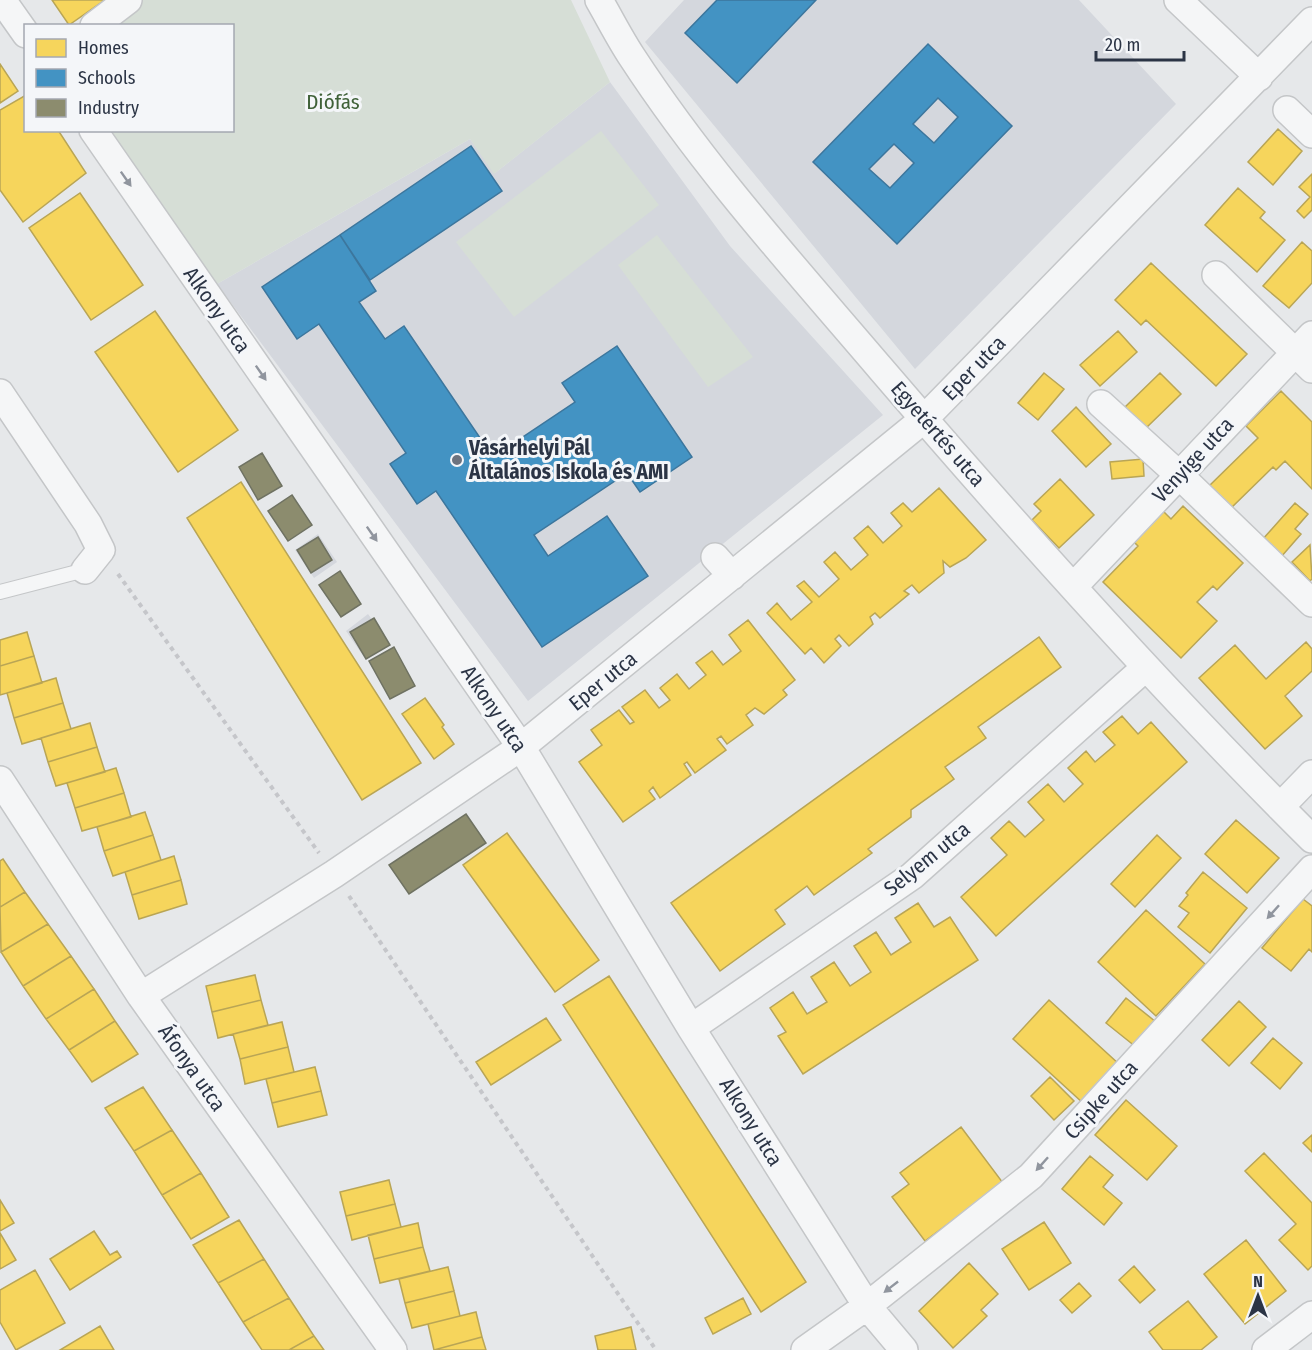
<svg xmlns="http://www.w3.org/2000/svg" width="1312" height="1350" viewBox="0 0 1312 1350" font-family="'Fira Sans Condensed',sans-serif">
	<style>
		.built { fill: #d4d7dd }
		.green { fill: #d6ded6 }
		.homes { fill: #f6d55c; stroke: #b9a555; stroke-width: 1.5 }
		.schools { fill: #4393c3; stroke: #3c769d; stroke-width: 1.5; fill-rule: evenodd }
		.industry { fill: #8c8c6e; stroke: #6f7262; stroke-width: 1.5 }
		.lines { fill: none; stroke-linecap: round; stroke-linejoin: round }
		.lane-casing { stroke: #c4c6c8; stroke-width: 16 }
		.street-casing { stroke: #c4c6c8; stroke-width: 30 }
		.path { stroke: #c5c6ca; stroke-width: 4; stroke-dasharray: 4.5 4.5; stroke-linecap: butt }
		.lane { stroke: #f5f6f7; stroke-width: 14 }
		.street { stroke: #f5f6f7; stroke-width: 27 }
		.oneway { fill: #90959e }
		.poi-dot { fill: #6c737f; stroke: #f4f6f9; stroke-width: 2 }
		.labels { text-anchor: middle; stroke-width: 6; stroke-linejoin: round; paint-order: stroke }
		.park-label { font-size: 21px; fill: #3f6138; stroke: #f4f6f9 }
		.street-label { font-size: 21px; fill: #2b3445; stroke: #f4f6f9 }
		.poi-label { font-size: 21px; font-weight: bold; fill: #2b3445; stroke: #f4f6f9; text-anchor: start }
	</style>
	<rect width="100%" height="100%" fill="#e6e8ea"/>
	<path class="built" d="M 684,0 L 1079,0 L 1176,104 L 915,369 L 645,42 Z
		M 610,82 L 730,246 L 883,415 L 528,701 L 217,284 L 470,139 L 495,173 Z
		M 318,534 L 337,562 L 314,578 L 295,550 Z
		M 368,614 L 389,643 L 366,660 L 346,631 Z"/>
	<path class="green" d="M 142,0 L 571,0 L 610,82 L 494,174 L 470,139 L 217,284 L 106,131 L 232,130 L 232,26 L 106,26 Z
		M 601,131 L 659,205 L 514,317 L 456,242 Z
		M 657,235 L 753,357 L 708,387 L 618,265 Z"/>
	<path class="homes" d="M 52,0 L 105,0 L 69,25 Z
		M 0,64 L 18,91 L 0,103 Z
		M 26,95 L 26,130 L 58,130 L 86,173 L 23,222 L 0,190 L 0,110 Z
		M 1278,129 L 1302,151 L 1273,185 L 1248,162 Z
		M 1312,174 L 1312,210 L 1304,218 L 1297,211 L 1310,197 L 1299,187 Z
		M 1238,188 L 1265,212 L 1260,218 L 1285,240 L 1257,272 L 1205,225 Z
		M 80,193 L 143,285 L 91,320 L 29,228 Z
		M 1302,242 L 1312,251 L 1312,283 L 1289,308 L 1263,286 Z
		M 1151,263 L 1247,354 L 1216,386 L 1146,320 L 1141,325 L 1115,300 Z
		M 155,311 L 238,430 L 178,472 L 95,352 Z
		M 1118,331 L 1137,352 L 1100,386 L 1080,365 Z
		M 1044,373 L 1064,389 L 1038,420 L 1018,403 Z
		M 1160,373 L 1181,394 L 1145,429 L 1124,408 Z
		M 1281,391 L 1312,422 L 1312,489 L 1285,461 L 1276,470 L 1273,467 L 1228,511 L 1206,489 L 1258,438 L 1246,426 Z
		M 1076,407 L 1111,444 L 1086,467 L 1052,431 Z
		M 1143,459 L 1144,476 L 1112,479 L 1110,462 Z
		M 1060,479 L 1094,515 L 1059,548 L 1032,520 L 1041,511 L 1034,504 Z
		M 241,482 L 421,763 L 362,800 L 187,518 Z
		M 939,488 L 986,540 L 966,558 L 950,567 L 943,561 L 944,573 L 919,593 L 912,585 L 904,591 L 909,594 L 880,618 L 875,613 L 870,617 L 873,624 L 849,646 L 839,635 L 835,639 L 841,646 L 824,663 L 811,648 L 805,654 L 767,613 L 777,603 L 791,620 L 812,602 L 797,586 L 804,581 L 819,597 L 839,579 L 824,562 L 835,552 L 851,570 L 868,555 L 854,538 L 868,526 L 883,543 L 902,526 L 891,513 L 903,503 L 912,512 Z
		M 1295,503 L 1308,514 L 1295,529 L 1301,534 L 1281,557 L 1262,540 Z
		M 1183,506 L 1243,563 L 1217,590 L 1213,586 L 1197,602 L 1217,621 L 1181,658 L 1103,582 L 1138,546 L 1130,538 L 1160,508 L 1171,519 Z
		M 1310,545 L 1312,579 L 1310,581 L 1292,562 Z
		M 748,620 L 795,680 L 783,690 L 787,695 L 764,714 L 755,708 L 746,715 L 753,725 L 727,744 L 721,736 L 717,739 L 726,750 L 695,773 L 687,762 L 684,764 L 691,775 L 660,798 L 653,787 L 649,791 L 655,799 L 623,822 L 579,762 L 602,745 L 591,730 L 619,710 L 630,724 L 634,722 L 622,707 L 645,690 L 659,708 L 670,700 L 660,688 L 677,674 L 689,689 L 706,675 L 696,663 L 712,651 L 723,665 L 741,651 L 729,635 Z
		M 27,632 L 34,656 L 0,666 L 0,640 Z
		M 1039,637 L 1061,667 L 978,727 L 986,738 L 945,767 L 954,779 L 911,810 L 911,817 L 868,849 L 872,853 L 814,895 L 807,886 L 775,910 L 785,924 L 720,971 L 671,903 Z
		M 1306,642 L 1312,649 L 1312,671 L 1285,696 L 1302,716 L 1265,749 L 1199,678 L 1235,645 L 1266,679 Z
		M 34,656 L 42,683 L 0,695 L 0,666 Z
		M 56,678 L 63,703 L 14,718 L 7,693 Z
		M 425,698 L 444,725 L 442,727 L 454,744 L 434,759 L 402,714 Z
		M 63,703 L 71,729 L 22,744 L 14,718 Z
		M 1122,716 L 1138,734 L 1151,722 L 1187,762 L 996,936 L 961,897 L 1007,855 L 991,838 L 1009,821 L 1025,837 L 1044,820 L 1028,802 L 1048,784 L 1064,802 L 1083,784 L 1068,768 L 1086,751 L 1095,762 L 1115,745 L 1103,732 Z
		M 90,723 L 97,747 L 48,762 L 41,738 Z
		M 97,747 L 105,772 L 56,786 L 48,762 Z
		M 116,768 L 124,793 L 75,808 L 67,783 Z
		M 124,793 L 131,817 L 82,831 L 75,808 Z
		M 145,812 L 153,835 L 104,851 L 97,827 Z
		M 1236,820 L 1279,858 L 1247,893 L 1205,854 Z
		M 507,833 L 599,960 L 555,992 L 463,865 Z
		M 153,835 L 161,860 L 113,876 L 104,851 Z
		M 1157,835 L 1181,858 L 1135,907 L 1111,884 Z
		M 174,856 L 181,880 L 132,895 L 125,872 Z
		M 3,859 L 25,892 L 0,907 L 0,861 Z
		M 1203,872 L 1247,908 L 1210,953 L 1178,927 L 1189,913 L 1179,906 L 1188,895 L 1186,893 Z
		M 181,880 L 187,904 L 139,919 L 132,895 Z
		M 25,892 L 48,924 L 1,952 L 0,907 Z
		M 1303,899 L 1312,906 L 1312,952 L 1309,949 L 1291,971 L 1262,948 Z
		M 918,903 L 934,927 L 950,917 L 978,960 L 803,1074 L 778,1036 L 786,1032 L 770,1008 L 793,992 L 807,1014 L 827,1002 L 811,977 L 834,962 L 850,986 L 871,972 L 854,946 L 876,932 L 891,955 L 911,942 L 895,918 Z
		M 1146,910 L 1205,964 L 1156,1016 L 1098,962 Z
		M 48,924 L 71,956 L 23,986 L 1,952 Z
		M 71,956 L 94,989 L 46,1019 L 23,986 Z
		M 255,975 L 261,1000 L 212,1012 L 206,986 Z
		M 609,976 L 806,1282 L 761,1312 L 563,1005 Z
		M 94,989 L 115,1021 L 69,1050 L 46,1019 Z
		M 1126,998 L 1156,1022 L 1136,1047 L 1106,1023 Z
		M 261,1000 L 268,1025 L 218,1038 L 212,1012 Z
		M 1049,1000 L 1120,1065 L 1084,1104 L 1013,1039 Z
		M 1239,1001 L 1266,1027 L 1229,1066 L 1202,1040 Z
		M 546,1018 L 561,1040 L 491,1085 L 476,1062 Z
		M 115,1021 L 138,1054 L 92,1082 L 69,1050 Z
		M 282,1022 L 288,1047 L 240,1059 L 233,1034 Z
		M 1273,1038 L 1302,1063 L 1280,1089 L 1251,1063 Z
		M 288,1047 L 294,1072 L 245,1084 L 240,1059 Z
		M 315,1067 L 321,1091 L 272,1103 L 266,1079 Z
		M 1050,1077 L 1074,1101 L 1054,1120 L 1031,1096 Z
		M 143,1087 L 172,1130 L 134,1151 L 105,1108 Z
		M 321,1091 L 327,1115 L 278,1127 L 272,1103 Z
		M 1126,1100 L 1177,1146 L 1147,1180 L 1095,1135 Z
		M 961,1127 L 1003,1183 L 925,1241 L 892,1197 L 909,1184 L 900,1173 Z
		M 172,1130 L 201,1173 L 162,1195 L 134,1151 Z
		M 1312,1135 L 1312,1152 L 1303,1143 Z
		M 1264,1153 L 1312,1203 L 1312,1266 L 1308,1270 L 1279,1240 L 1296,1224 L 1245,1171 Z
		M 1090,1156 L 1113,1175 L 1103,1187 L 1122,1203 L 1104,1225 L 1062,1189 Z
		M 201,1173 L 229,1217 L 191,1239 L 162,1195 Z
		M 389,1180 L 395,1204 L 346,1216 L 340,1192 Z
		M 0,1200 L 14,1223 L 0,1231 Z
		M 395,1204 L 401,1227 L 352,1240 L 346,1216 Z
		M 239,1220 L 264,1259 L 218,1283 L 193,1245 Z
		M 1044,1222 L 1071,1263 L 1029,1290 L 1002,1249 Z
		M 418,1223 L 423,1247 L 374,1259 L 368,1235 Z
		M 94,1231 L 110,1255 L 117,1251 L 121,1257 L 70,1290 L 50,1259 Z
		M 0,1233 L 16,1260 L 0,1269 Z
		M 1246,1240 L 1286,1291 L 1245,1324 L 1204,1274 Z
		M 423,1247 L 430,1271 L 380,1283 L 374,1259 Z
		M 264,1259 L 289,1298 L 243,1322 L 218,1283 Z
		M 969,1263 L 998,1294 L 981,1310 L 987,1316 L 953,1348 L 919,1311 Z
		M 1134,1266 L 1155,1290 L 1140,1303 L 1119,1280 Z
		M 448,1267 L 454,1291 L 405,1303 L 399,1279 Z
		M 35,1270 L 65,1323 L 16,1350 L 0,1322 L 0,1290 Z
		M 1079,1283 L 1091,1296 L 1072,1313 L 1060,1300 Z
		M 454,1291 L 460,1316 L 412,1328 L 405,1303 Z
		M 289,1298 L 314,1336 L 289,1350 L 262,1350 L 243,1322 Z
		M 743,1298 L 751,1314 L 713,1334 L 705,1318 Z
		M 1188,1301 L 1217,1337 L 1201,1350 L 1163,1350 L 1149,1332 Z
		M 476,1312 L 482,1337 L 434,1350 L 428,1324 Z
		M 100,1326 L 114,1350 L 60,1350 Z
		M 631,1327 L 636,1350 L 598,1350 L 595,1336 Z
		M 314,1336 L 324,1350 L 289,1350 Z
		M 482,1337 L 486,1350 L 434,1350 Z"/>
	<path class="schools" d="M 717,0 L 816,0 L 737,83 L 685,33 Z
		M 928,44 L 1012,126 L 897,244 L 813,162 ZM 938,98 L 958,117 L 934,143 L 913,124 ZM 894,144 L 914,163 L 890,188 L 869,169 Z
		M 471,146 L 502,191 L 370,280 L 340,235 Z
		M 340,235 L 376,291 L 359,302 L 385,339 L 404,326 L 493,457 L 575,402 L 562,383 L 617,346 L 692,457 L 640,492 L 627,473 L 534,535 L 548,556 L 607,516 L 648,576 L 542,647 L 436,491 L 417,504 L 390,464 L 406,453 L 319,324 L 297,339 L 262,287 Z"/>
	<path class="industry" d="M 262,453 L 282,486 L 258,500 L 239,467 Z
		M 292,495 L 312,525 L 288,541 L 268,511 Z
		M 318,537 L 332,560 L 311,573 L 297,550 Z
		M 340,571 L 361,604 L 341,617 L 319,585 Z
		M 374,618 L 390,645 L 366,659 L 350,632 Z
		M 394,647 L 415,686 L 390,699 L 369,661 Z
		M 466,814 L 486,843 L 409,894 L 389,865 Z"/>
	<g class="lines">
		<defs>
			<path id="lane" d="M 0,592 L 85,570"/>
			<path id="street" d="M 2,0 L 26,34
				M 599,0 C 610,19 620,39 632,57 C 705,169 795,268 881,369 C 1019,530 1161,689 1312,839
				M 1178,0 L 1259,77
				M 94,26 L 128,0
				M 1287,110 L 1312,134
				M 93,130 L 521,747 L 691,1028 L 867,1306 L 904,1350
				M 1216,275 L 1312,369
				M 0,393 L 88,524 L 101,550 L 85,570
				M 1101,404 L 1179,475 L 1312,603
				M 715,557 L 732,576
				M 1074,586 L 1312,335
				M 0,780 L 141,996 L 393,1350
				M 1280,807 L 1312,774
				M 141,996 L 334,874 L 521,747 L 924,419 L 1312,21
				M 691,1028 L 912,876 L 1146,667
				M 805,1350 L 867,1306 L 1031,1176 L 1312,869
				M 1266,1350 L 1312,1315"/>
		</defs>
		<use href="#lane" class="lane-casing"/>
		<use href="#street" class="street-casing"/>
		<path class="path" d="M 118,574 L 319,853
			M 349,896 L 656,1350"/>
		<use href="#lane" class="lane"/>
		<use href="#street" class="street"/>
	</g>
	<defs><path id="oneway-solid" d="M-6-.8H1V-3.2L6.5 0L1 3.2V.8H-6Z" transform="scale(1.5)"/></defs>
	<g class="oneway">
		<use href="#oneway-solid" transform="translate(126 179) rotate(55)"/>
		<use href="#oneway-solid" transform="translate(261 373) rotate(55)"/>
		<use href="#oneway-solid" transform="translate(372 534) rotate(55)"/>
		<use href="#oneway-solid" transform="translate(1273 912) rotate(132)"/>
		<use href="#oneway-solid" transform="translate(1042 1164) rotate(132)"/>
		<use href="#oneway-solid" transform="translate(891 1287) rotate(142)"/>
	</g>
	<circle class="poi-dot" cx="457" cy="460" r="6"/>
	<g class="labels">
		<g class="park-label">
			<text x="333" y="109">Diófás</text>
		</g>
		<g class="street-label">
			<text transform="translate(217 310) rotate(55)" y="7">Alkony utca</text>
			<text transform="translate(974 368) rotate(-46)" y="7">Eper utca</text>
			<text transform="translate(938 434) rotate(49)" y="7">Egyetértés utca</text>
			<text transform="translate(1193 460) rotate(-47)" y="7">Venyige utca</text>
			<text transform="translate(603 681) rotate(-39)" y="7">Eper utca</text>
			<text transform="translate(494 709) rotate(56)" y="7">Alkony utca</text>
			<text transform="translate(927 859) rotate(-39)" y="7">Selyem utca</text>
			<text transform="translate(192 1068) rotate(55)" y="7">Áfonya utca</text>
			<text transform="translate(1101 1100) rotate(-48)" y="7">Csipke utca</text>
			<text transform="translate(751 1122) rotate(58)" y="7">Alkony utca</text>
		</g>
		<g class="poi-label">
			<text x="469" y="455">Vásárhelyi Pál<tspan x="469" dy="24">Általános Iskola és AMI</tspan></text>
		</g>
	</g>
	<rect x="24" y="24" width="210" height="108" fill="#f4f6f9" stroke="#a4a8b1" stroke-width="1.5"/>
	<rect x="36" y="39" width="30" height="18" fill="#f6d55c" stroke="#a4a8b1" stroke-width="1.5"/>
	<text x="78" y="54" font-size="18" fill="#2b3445">Homes</text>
	<rect x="36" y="69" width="30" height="18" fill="#4393c3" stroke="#a4a8b1" stroke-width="1.5"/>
	<text x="78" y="84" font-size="18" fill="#2b3445">Schools</text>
	<rect x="36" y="99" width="30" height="18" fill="#8c8c6e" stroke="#a4a8b1" stroke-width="1.5"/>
	<text x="78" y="114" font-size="18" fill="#2b3445">Industry</text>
	<g transform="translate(1258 1296)" stroke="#f4f6f9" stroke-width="4.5" paint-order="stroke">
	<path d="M0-4.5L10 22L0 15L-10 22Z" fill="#2b3445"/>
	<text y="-9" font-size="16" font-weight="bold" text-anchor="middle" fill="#2b3445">N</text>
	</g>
	<path d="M1096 51v9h88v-9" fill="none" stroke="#2b3445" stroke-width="3"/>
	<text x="1105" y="51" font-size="18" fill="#2b3445" stroke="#f4f6f9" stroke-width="4.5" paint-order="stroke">20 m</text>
</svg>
